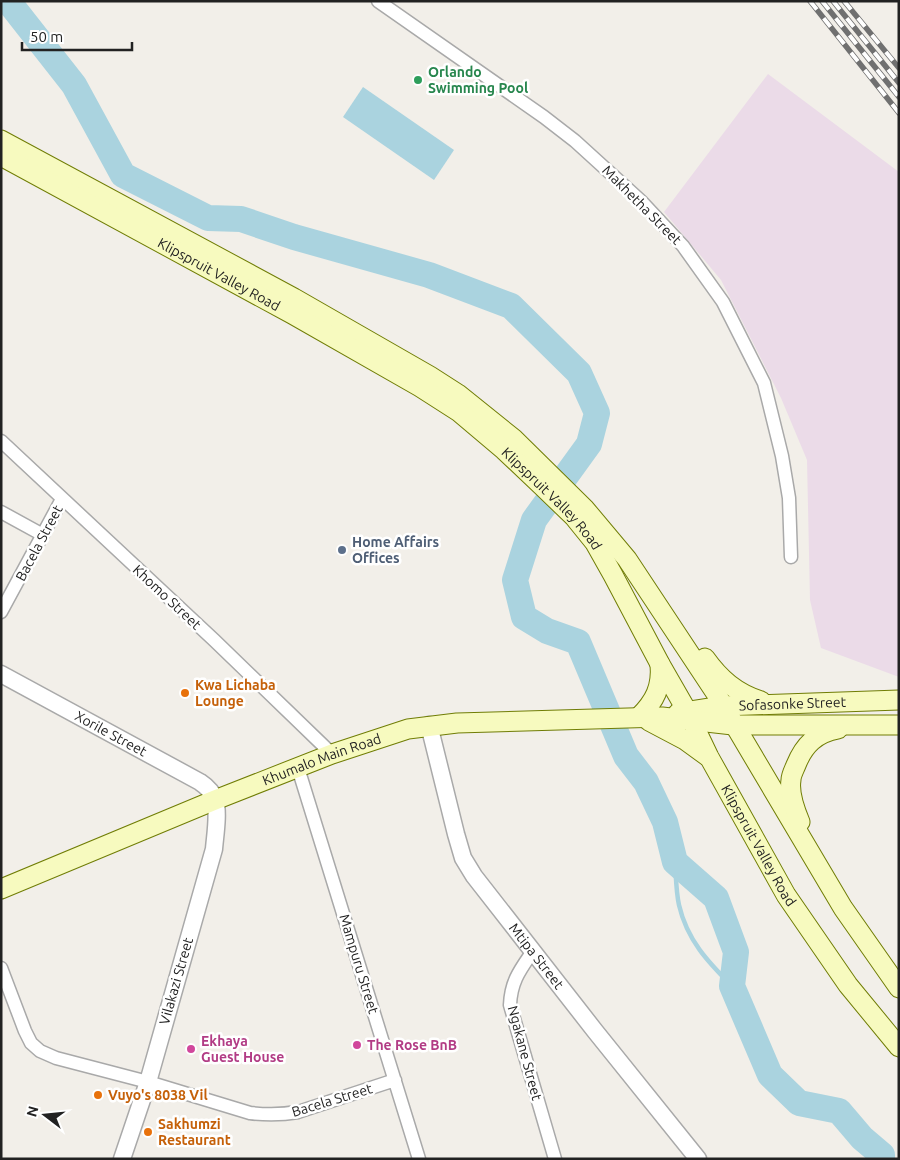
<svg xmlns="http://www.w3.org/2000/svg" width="900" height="1160" viewBox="0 0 900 1160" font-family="Ubuntu,sans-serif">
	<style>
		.industrial { fill: #ebdbe8 }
		.water { fill: #aad3df }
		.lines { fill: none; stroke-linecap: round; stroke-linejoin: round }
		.stream { stroke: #aad3df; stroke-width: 4.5 }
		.river { stroke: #aad3df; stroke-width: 26 }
		.minor-casing { stroke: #a9a9a9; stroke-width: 15 }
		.tertiary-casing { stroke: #a9a9a9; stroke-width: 19 }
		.secondary-casing { stroke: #707d05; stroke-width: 21 }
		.minor { stroke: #fff; stroke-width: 12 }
		.tertiary { stroke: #fff; stroke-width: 16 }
		.secondary { stroke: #f7fabf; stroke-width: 19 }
		.rail-casing { stroke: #707070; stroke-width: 5.5 }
		.rail { stroke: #fff; stroke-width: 4; stroke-dasharray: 11; stroke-linecap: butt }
		.leisure-dot { fill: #2e9e5b; stroke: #fff; stroke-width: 2 }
		.service-dot { fill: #5c6f8a; stroke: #fff; stroke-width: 2 }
		.food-dot { fill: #e8710a; stroke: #fff; stroke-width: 2 }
		.hotel-dot { fill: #d1479c; stroke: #fff; stroke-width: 2 }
		.labels { text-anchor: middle; stroke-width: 5; stroke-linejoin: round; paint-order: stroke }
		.leisure-label { font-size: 14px; font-weight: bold; fill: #27864d; stroke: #fff; text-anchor: start }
		.street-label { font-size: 14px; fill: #222; stroke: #fff }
		.service-label { font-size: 14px; font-weight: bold; fill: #4e5e75; stroke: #fff; text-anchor: start }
		.food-label { font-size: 14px; font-weight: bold; fill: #c56008; stroke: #fff; text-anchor: start }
		.hotel-label { font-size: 14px; font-weight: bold; fill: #b23c85; stroke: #fff; text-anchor: start }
	</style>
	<rect width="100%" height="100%" fill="#f2efe9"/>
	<path class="industrial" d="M 768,74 L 899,172 L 899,677 L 821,648 L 810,600 L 807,460 L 781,398 L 721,280 L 664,212 Z"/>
	<path class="water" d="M 363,87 L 454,150 L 434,180 L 343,117 Z"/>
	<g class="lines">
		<path class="stream" d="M 675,862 C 676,876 676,892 679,905 C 687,940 708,962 732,986"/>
		<path class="river" d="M 8,1 L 74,85 L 123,175 L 208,218 L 241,219 L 294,237 L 429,275 L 511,306 L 579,373 L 597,413 L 589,444 L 534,520 L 515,580 L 524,617 L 547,631 L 578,642 L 626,756 L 646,782 L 665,822 L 675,862 L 716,898 L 736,952 L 732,986 L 770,1075 L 799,1103 L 839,1111 L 862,1138 L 882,1155 L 882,1159"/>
		<defs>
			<path id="minor" d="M 378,1 L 544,117 L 575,141 L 642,202 L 683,246 L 723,302 L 764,383 L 782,456 L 789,498 L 791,557
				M 1,441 L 214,640 L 332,754
				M 1,512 L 43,535
				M 1,612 L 62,499
				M 298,768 L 419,1159
				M 533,951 C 520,970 511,981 510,1005 L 555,1159
				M 1,968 L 25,1031 L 31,1043 L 40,1051 L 56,1058 L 148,1082 L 250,1113 C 267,1115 281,1115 298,1112 L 395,1080"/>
			<g id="tertiary">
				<path id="s1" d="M 1,674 L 200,782 C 206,786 213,793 215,800 C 219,813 215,836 214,849 L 148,1082 L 122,1159"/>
				<path id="s2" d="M 429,725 L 456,834 L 463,858 L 474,876 L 595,1031 L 698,1159"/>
			</g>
			<g id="secondary">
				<path d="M 1,140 L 294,298 L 430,376 L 458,394 L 514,439 L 585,509 L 627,559 L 715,692 L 843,908 L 899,988"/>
				<path id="s3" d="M 1,156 L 292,314 L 420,387 L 459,412 L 504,450 L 541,485 L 574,517 L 595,543 L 613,575 L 660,664 L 687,711 L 709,757 L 786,895 L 848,985 L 899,1047"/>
				<path d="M 705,658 C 720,679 736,693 761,701"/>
				<path id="s4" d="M 678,713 L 723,706 L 899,700"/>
				<path d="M 639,717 C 655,701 662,687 660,664"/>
				<path d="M 649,721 L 685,740 L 707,756"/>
				<path d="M 800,822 C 795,810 789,792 791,780 C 791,775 794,770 796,765 C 804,745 816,733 838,729"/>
				<path id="s5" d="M 1,889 L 215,800 L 332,754 L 408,729 L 457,723 L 662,717 L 733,725 L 899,725"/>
			</g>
		</defs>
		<use href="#minor" class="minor-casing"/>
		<use href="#tertiary" class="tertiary-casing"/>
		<use href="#secondary" class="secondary-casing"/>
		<use href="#minor" class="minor"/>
		<use href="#tertiary" class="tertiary"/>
		<use href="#secondary" class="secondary"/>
		<defs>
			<path id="rail" d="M 810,1 L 899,113
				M 822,1 L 899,97
				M 833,1 L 899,83
				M 844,1 L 899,68"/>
		</defs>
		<use href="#rail" class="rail-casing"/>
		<use href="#rail" class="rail"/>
	</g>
	<circle class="leisure-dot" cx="418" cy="80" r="5"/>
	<circle class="service-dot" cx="342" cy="550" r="5"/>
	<g class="food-dot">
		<circle cx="185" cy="693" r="5"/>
		<circle cx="98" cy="1095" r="5"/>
		<circle cx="148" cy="1132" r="5"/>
	</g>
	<g class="hotel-dot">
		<circle cx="357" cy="1045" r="5"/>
		<circle cx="191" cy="1049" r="5"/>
	</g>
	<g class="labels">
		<g class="leisure-label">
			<text x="428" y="77">Orlando<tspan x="428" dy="16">Swimming Pool</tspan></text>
		</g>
		<g class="street-label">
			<text transform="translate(642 205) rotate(45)" y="5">Makhetha Street</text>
			<text dy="5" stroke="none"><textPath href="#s3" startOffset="248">Klipspruit Valley Road</textPath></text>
			<text dy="5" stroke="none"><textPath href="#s3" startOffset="652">Klipspruit Valley Road</textPath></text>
			<text transform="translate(39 543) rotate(-62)" y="5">Bacela Street</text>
			<text transform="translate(167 597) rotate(43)" y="5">Khomo Street</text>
			<text dy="5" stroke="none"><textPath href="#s4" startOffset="115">Sofasonke Street</textPath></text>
			<text dy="5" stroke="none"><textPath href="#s1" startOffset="125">Xorile Street</textPath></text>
			<text dy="5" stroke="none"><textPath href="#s5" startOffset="346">Khumalo Main Road</textPath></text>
			<text dy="5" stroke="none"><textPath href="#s3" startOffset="1058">Klipspruit Valley Road</textPath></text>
			<text dy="5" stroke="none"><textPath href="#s2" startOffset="260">Mtipa Street</textPath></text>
			<text transform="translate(359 964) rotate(73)" y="5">Mampuru Street</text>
			<text transform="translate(176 981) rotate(-74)" y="5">Vilakazi Street</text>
			<text transform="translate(525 1053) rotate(75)" y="5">Ngakane Street</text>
			<text transform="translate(332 1100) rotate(-17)" y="5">Bacela Street</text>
		</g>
		<g class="service-label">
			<text x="352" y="547">Home Affairs<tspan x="352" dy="16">Offices</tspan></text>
		</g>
		<g class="food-label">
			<text x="195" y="690">Kwa Lichaba<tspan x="195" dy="16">Lounge</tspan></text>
			<text x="108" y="1100">Vuyo's 8038 Vil</text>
			<text x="158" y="1129">Sakhumzi<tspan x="158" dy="16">Restaurant</tspan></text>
		</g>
		<g class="hotel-label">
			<text x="201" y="1046">Ekhaya<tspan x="201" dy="16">Guest House</tspan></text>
			<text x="367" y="1050">The Rose BnB</text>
		</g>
	</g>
	<rect width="900" height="1160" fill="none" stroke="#222222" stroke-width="5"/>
	<g transform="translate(45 1115) rotate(286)" stroke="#ffffff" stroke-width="4" paint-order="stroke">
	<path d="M0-4L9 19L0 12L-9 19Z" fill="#222222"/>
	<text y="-8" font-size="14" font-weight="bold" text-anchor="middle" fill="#222222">N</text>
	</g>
	<path d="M22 42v8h110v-8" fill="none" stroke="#222222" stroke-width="2.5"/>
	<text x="30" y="42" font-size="15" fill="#222222" stroke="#ffffff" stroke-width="4" paint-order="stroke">50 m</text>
</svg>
